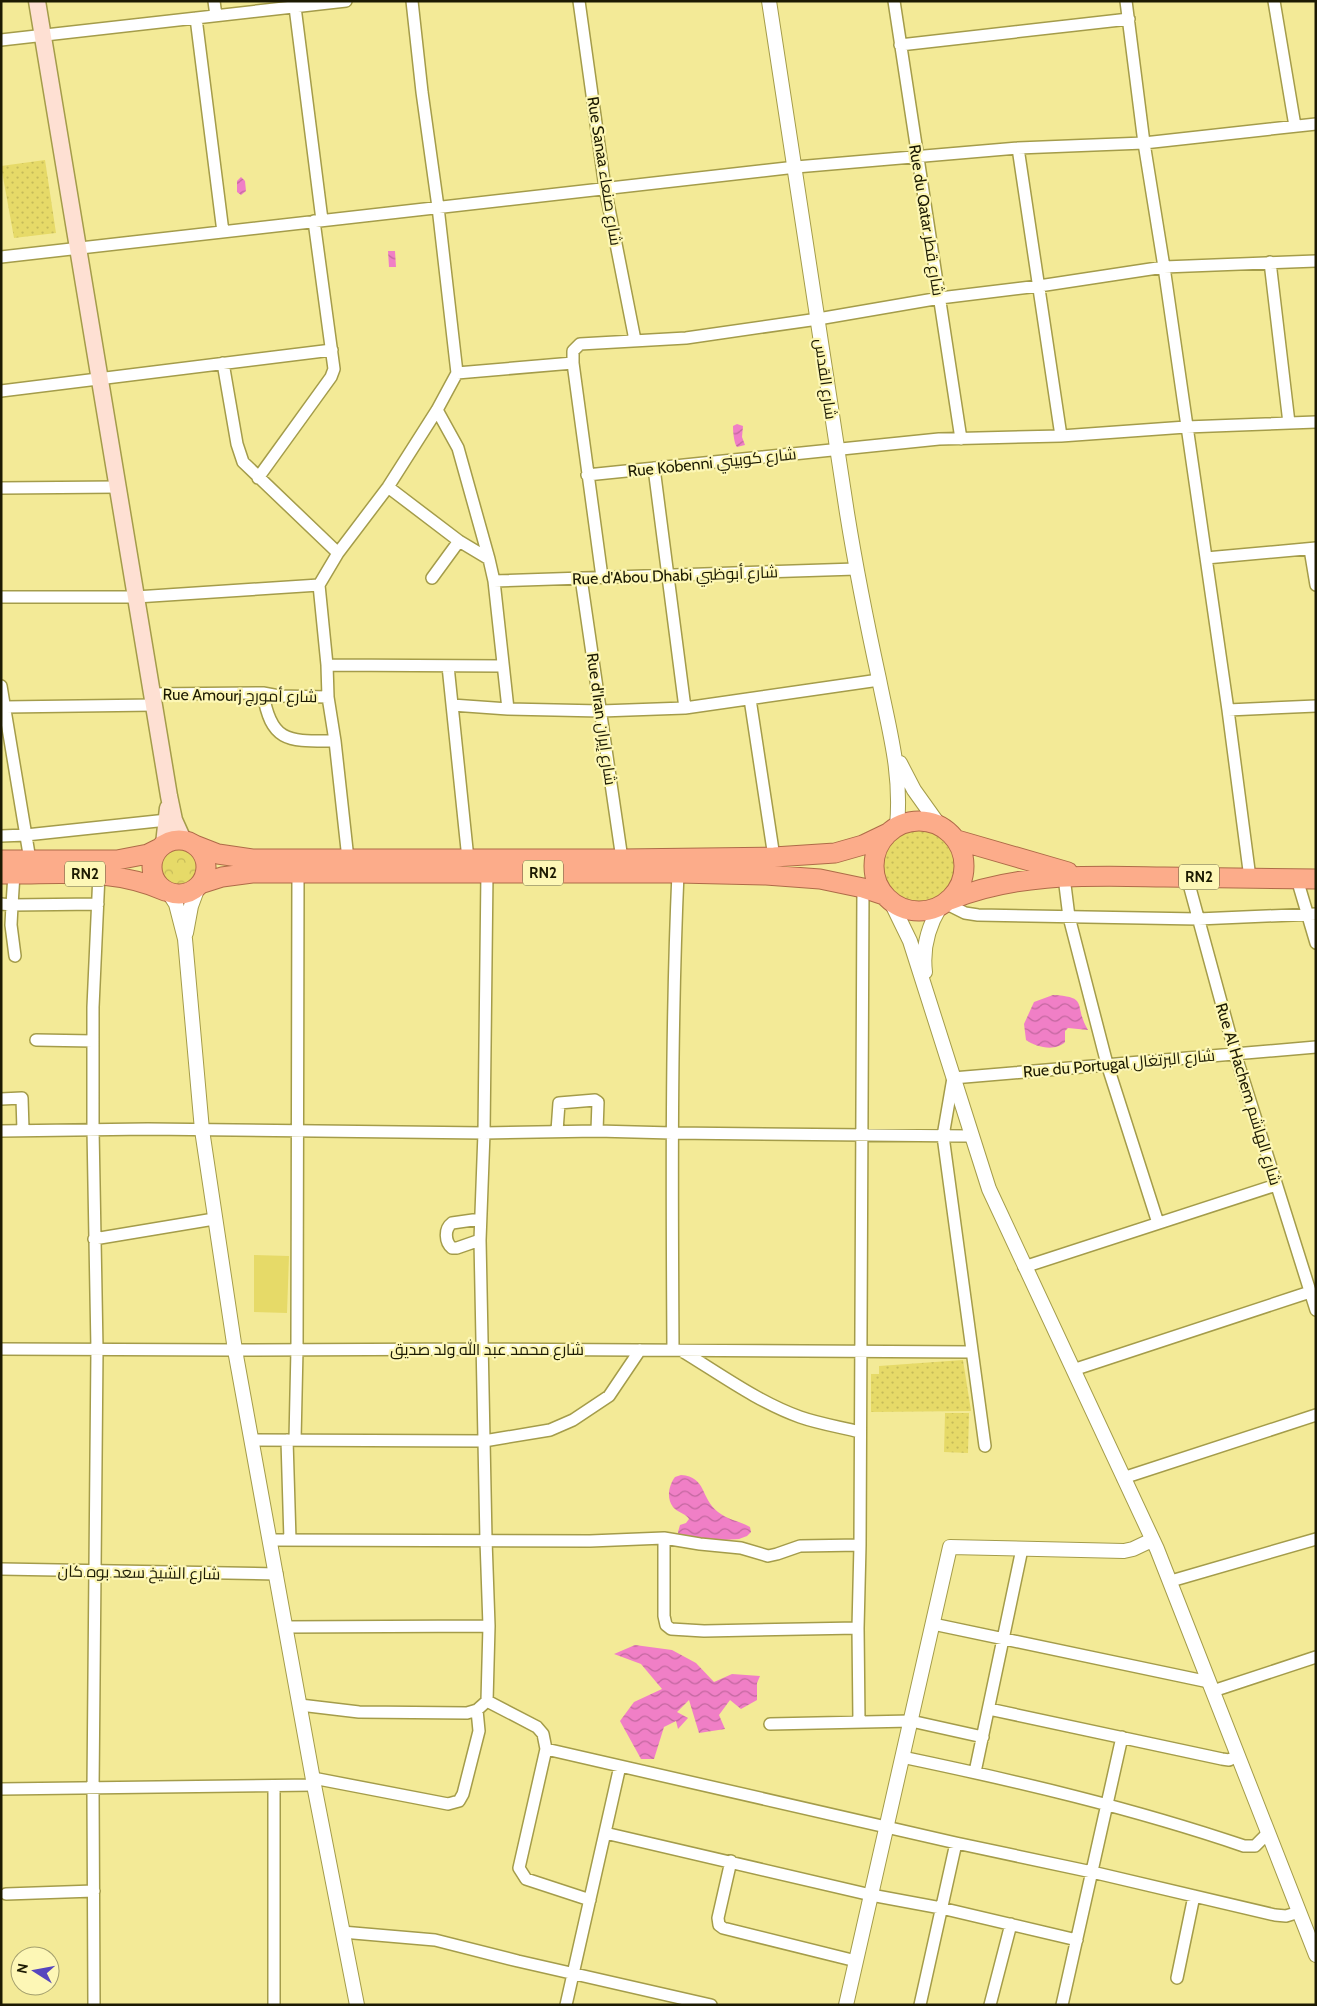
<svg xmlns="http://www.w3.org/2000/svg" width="1317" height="2006" viewBox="0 0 1317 2006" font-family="Cabin,Cairo,sans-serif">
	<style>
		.grass { fill: url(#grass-dots) }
		.park { fill: url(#park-crowns) }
		.pitch { fill: #e6da68 }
		.water { fill: url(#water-waves) }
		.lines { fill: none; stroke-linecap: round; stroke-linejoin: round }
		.minor-casing { stroke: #a49c4a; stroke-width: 14 }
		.tertiary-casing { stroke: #a49c4a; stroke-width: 16 }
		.secondary-casing { stroke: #a49c4a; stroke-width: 19 }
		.trunk-casing { stroke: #ae6b48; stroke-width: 21 }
		.minor { stroke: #fff; stroke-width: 11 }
		.tertiary { stroke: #fff; stroke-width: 14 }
		.secondary { stroke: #fee0d3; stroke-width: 16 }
		.trunk { stroke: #fcac8a; stroke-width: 19 }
		.labels { text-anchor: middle; stroke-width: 4.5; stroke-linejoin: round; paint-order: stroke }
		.shield { fill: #fdf7b6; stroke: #605c38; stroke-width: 1 }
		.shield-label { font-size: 15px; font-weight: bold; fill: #1c1a02 }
		.street-label { font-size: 16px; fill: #1c1a02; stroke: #fdf7b6 }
	</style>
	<defs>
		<pattern id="grass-dots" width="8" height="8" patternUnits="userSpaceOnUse" patternTransform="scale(1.25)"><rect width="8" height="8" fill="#e6da68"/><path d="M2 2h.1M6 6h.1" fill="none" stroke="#c5ba59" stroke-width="1.8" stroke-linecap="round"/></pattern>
		<pattern id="park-crowns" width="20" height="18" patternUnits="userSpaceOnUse" patternTransform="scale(1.25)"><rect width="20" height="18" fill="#e6da68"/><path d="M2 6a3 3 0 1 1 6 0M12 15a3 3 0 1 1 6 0" fill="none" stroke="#c5ba59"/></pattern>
		<pattern id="water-waves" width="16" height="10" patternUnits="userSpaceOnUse" patternTransform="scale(1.25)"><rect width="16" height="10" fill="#f07fc6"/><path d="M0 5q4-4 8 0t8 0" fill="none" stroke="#c2679f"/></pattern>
	</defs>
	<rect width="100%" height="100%" fill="#f3ea97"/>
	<path class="grass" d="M 45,160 L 56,233 L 14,238 L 1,166 Z
		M878 864a42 42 0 1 1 84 0a42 42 0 1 1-84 0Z
		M 963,1360 L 971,1411 L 871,1412 L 871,1374 L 879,1374 L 879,1366 Z
		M 945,1413 L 969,1413 L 968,1453 L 944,1452 Z"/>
	<path class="park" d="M158 868a22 22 0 1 1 44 0a22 22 0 1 1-44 0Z"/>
	<path class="pitch" d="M 254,1255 L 289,1256 L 287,1313 L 254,1312 Z"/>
	<path class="water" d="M 241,177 L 245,181 L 246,191 L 241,195 L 237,192 L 237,181 Z
		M 388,251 L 395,251 L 396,267 L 389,267 Z
		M 737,424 L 743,426 L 742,437 L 745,445 L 737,447 C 734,443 733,432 733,426 Z
		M 1053,995 C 1090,997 1073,1005 1088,1030 L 1068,1028 L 1065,1031 L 1065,1042 C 1055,1052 1036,1047 1026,1040 L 1024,1024 L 1034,1002 Z
		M 681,1475 C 707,1477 700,1498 718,1512 C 728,1520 740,1521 750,1527 L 751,1532 L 747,1536 L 739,1539 L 690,1542 L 679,1538 L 678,1532 L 680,1525 L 686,1523 L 689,1519 C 685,1513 677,1512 673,1507 C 666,1498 669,1485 675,1477 Z
		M 635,1645 L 672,1650 L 696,1663 L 714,1682 L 732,1674 L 760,1676 L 757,1683 L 757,1700 L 741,1709 L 730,1700 L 719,1715 L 725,1729 L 699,1733 L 689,1700 L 677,1712 L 688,1718 L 678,1729 L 676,1721 L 664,1727 L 654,1759 L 641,1759 L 620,1721 L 634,1702 L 662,1689 L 641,1664 L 614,1654 Z"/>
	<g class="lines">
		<defs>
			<path id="minor" d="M 214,1 L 216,16
				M 579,1 L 605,188 L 635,340
				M 894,1 L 961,439
				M 1126,1 L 1144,143 L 1164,267 L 1228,710 L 1250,878
				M 1274,1 L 1295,126
				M 295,7 L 322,220
				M 196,18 L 223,232
				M 1,40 L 346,1
				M 900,45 L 1129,19
				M 1018,148 L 1061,436
				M 1,257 L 796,167 L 1018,148 L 1144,143 L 1316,124
				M 1270,262 L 1289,423
				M 223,363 L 237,444 L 243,462 L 338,553
				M 457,373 L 573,363
				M 1,391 L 332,350
				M 437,410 L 458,448 L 489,559 L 494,581 L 508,709
				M 654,468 L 685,708
				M 587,475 L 939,439 L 1061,436 L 1186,427 L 1316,422
				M 258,478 L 331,377 L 334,369 L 314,221
				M 388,487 L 459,541 L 489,559
				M 1,488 L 118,487
				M 1310,549 L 1316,585
				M 1206,558 L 1316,548
				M 602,577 L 573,363 L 573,351 L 580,344 L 686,338 L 818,319 L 940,298 L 1039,286 L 1164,267 L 1316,261
				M 432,578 L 459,541
				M 581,578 L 622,859
				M 494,581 L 856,569
				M 1,597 L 136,597 L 319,585
				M 327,665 L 503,666
				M 448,666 L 468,859
				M 1,686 L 30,860
				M 263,693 C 271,744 290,741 335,741
				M 152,694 L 263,693 L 279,696 L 328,697
				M 750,699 L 774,857
				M 452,705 L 508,709 L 601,711 L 685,708 L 879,680
				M 5,707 L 154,705
				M 1228,710 L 1316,706
				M 1,836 L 26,835 L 167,820
				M 348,859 L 335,741 L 328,697 L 327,665 L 319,585 L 338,553 L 388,487 L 437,410 L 457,373 L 438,207 L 422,92 L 412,1
				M 1064,877 L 1069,917 L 1107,1064 L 1158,1223
				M 1187,877 L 1235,1053 L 1316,1310
				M 1297,879 L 1316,943
				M 945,903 L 965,913 L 978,915 L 1198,919 L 1316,914
				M 1,904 L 12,905 L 14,874
				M 15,956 L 11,925 L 12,905 L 98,904
				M 36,1040 L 93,1041
				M 1,1099 L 22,1098 L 23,1130
				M 1,1131 L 148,1129 L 484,1133 L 597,1131 L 672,1133 L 971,1136
				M 557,1131 L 559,1103 L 595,1100 L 598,1102 L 597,1131
				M 94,1239 L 214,1219
				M 480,1240 L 457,1248 L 452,1248 C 445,1242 444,1229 452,1223 L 480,1219
				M 1024,1267 L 1276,1185
				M 1,1349 L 235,1350 L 482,1349 L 972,1352
				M 673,1350 C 672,1191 671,1032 678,873
				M 682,1351 C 720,1374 758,1402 800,1417 C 820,1424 841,1427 860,1432
				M 1073,1370 L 1310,1292
				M 252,1440 L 484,1441 L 550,1430 L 573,1420 L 609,1396 L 640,1350
				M 287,1440 L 290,1540
				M 295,1440 L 297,1349 L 298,873
				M 985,1446 L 943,1136 L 953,1078 L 1316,1047
				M 1123,1478 L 1316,1415
				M 664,1538 L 664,1616 L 666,1625 L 671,1629 L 704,1631 L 858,1628
				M 271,1540 L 590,1541 L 664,1538 L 700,1544 L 741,1548 L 768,1556 L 777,1554 L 800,1546 L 860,1545
				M 1,1569 L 277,1574
				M 1171,1581 L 1316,1539
				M 933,1624 L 1209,1682
				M 286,1627 L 489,1626
				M 1213,1691 L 1316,1657
				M 487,1701 L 537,1727 L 543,1734 L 546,1749 L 519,1868 L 526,1879 L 590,1900
				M 300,1705 L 359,1712 L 467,1713 L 477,1710 L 487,1701 L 489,1626 L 486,1540 L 480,1240 L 484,1133 L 487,872
				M 989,1709 L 1222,1759 L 1229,1760 L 1238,1756
				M 859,1722 L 858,1628 L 860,1545 L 863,888
				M 770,1724 L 911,1721 L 983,1737
				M 546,1749 L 956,1843 L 1092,1872 L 1275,1915 L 1286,1916 L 1299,1912
				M 902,1757 C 1017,1781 1132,1808 1244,1846 L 1255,1846 L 1268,1833
				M 975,1772 L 1022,1549
				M 313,1778 L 448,1804 L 459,1801 L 463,1794 L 479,1731 L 477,1710
				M 1,1789 L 314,1785
				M 605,1833 L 871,1895 L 941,1908 L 1077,1940
				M 731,1861 L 718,1918 L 719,1925 L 723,1928 L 856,1961
				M 6,1894 L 94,1891
				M 342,1932 L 435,1940 L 518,1961 L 711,2005
				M 1177,1978 L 1194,1896
				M 94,2005 L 93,1789 L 97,1349 L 93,1129 L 93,1007 L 99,874
				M 274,2005 L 274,1786
				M 566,2005 L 620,1766
				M 920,2005 L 956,1843
				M 990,2005 L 1011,1924
				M 1062,2005 L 1122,1737"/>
			<path id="tertiary" d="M 769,1 L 847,513 C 856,569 867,624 879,679 C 889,730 902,772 897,826
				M 900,763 L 914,790 L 939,825
				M 169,893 L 176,904 L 185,939 L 202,1130 L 235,1350 L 314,1785 L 357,2005
				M 891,902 L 910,941 L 989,1189 L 1157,1549 L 1316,1955
				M 186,933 L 191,906 L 198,887
				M 925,972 C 922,947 928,927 940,907
				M 846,2005 L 950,1547 L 1124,1551 L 1133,1549 L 1152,1540"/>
			<path id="secondary" d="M 37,1 L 169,796 L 174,820 L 183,840
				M 164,844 L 168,808"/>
			<path id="trunk" d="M874 866a45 45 0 1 1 90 0a45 45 0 1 1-90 0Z
				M152 867a27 27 0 1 1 54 0a27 27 0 1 1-54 0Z
				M 957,840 L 1068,872
				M 195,845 L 218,854 L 252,859 L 622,859 L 774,857 L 835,853 L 863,845 L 888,833
				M 1,860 L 117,860 L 148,854 L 158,849
				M 1,874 C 59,875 111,867 165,891
				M 200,884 L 222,877 L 252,873 L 678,873 L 766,875 L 820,879 L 863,888 L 884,895
				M 950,900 C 1018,872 1092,876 1164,877 C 1214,878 1265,878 1316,879"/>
		</defs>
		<use href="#minor" class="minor-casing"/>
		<use href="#tertiary" class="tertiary-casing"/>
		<use href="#secondary" class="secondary-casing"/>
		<use href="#trunk" class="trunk-casing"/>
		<use href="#minor" class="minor"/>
		<use href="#tertiary" class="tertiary"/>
		<use href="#secondary" class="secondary"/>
		<use href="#trunk" class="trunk"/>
	</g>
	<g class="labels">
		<g class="shield">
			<rect x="523" y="860.5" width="40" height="25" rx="4"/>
			<rect x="65" y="861.5" width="40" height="25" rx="4"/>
			<rect x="1179" y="864.5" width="40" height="25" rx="4"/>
		</g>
		<g class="shield-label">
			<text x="543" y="878">RN2</text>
			<text x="85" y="879">RN2</text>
			<text x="1199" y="882">RN2</text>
		</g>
		<g class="street-label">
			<text transform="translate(605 171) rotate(81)" y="6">Rue Sanaa شارع صنعاء</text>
			<text transform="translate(927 220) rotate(81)" y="6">Rue du Qatar شارع قطر</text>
			<text transform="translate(826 379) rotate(82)" y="6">شارع القدس</text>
			<text transform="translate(712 462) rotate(-6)" y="6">Rue Kobenni شارع كوبيني</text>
			<text transform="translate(675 575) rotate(-2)" y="6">Rue d'Abou Dhabi شارع أبوظبي</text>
			<text transform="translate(240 695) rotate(1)" y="6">Rue Amourj شارع أمورج</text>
			<text transform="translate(602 719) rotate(82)" y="6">Rue d'Iran شارع إيران</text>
			<text transform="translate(1119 1063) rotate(-5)" y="6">Rue du Portugal شارع البرتغال</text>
			<text transform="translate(1249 1094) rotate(73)" y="6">Rue Al Hachem شارع الهاشم</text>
			<text x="487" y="1355">شارع محمد عبد الله ولد صديق</text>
			<text transform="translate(139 1572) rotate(1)" y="6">شارع الشيخ سعد بوه كان</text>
		</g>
	</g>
	<rect width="1317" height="2006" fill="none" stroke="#1c1a02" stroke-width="5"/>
	<g transform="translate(35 1971) rotate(281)"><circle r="24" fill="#fdf7b6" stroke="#a39f6e"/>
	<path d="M0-4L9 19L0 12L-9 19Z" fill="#5646be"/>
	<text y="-8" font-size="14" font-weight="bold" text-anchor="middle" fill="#1c1a02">N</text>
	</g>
</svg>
